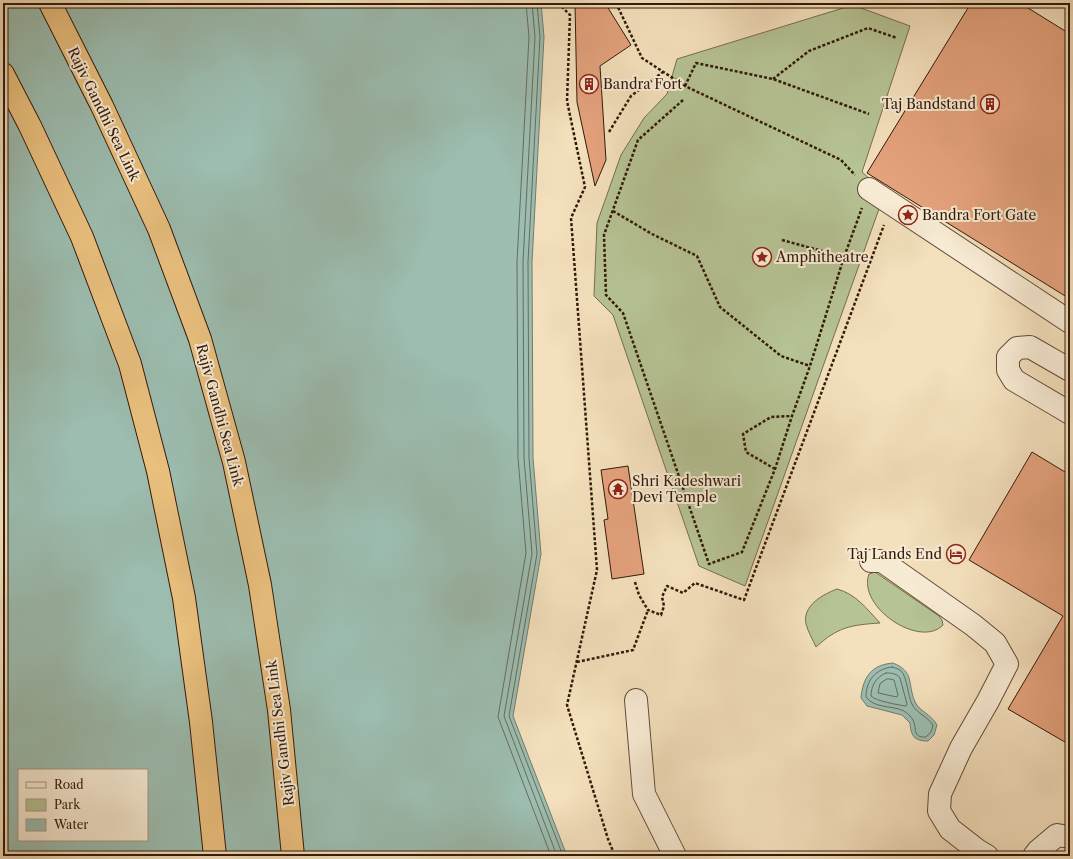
<svg xmlns="http://www.w3.org/2000/svg" width="1073" height="859" viewBox="0 0 1073 859" font-family="'Libre Caslon Text',serif">
	<style>
		.green { fill: #b6c395; stroke: #746e50 }
		.water { fill: #9cbdb0; stroke: #727c6e; fill-rule: evenodd }
		.lines { fill: none; stroke-linecap: round; stroke-linejoin: round }
		.shore { stroke: #676c5d; stroke-width: 1 }
		.building { fill: #e4a27d; stroke: #321a0a }
		.minor-casing { stroke: #624c37; stroke-width: 24 }
		.highway-casing { stroke: #321a0a; stroke-width: 24 }
		.path { stroke: #321a0a; stroke-width: 2.5; stroke-dasharray: 3 2; stroke-linecap: butt }
		.minor { stroke: #f8ebd4; stroke-width: 22 }
		.highway { stroke: #eac07e; stroke-width: 22 }
		.labels { text-anchor: middle; stroke-width: 4; stroke-linejoin: round; paint-order: stroke }
		.poi-label { font-size: 14px; fill: #321a0a; stroke: #f8ebd4; text-anchor: start }
		.street-label { font-size: 14px; fill: #321a0a; stroke: #f8ebd4 }
	</style>
	<rect width="100%" height="100%" fill="#f4e0bd"/>
	<filter id="stains"><feTurbulence type="fractalNoise" baseFrequency=".005" numOctaves="4"/><feColorMatrix values="0 0 0 0 .2 0 0 0 0 .09 0 0 0 0 .02 0 0 0 .5 -.17"/></filter>
	<radialGradient id="worn" r=".72"><stop offset=".6" stop-color="#630" stop-opacity="0"/><stop offset="1" stop-color="#630" stop-opacity=".3"/></radialGradient>
	<path class="green" d="M 853,5 L 910,26 L 862,172 L 885,192 L 745,586 L 699,566 L 613,315 L 594,296 L 597,223 L 621,155 L 644,118 L 667,94 L 677,59 Z
		M 875,572 L 939,616 L 942,620 L 943,625 C 920,649 857,607 869,574 Z
		M 837,589 C 856,594 867,609 880,623 C 850,625 838,627 816,647 C 813,640 808,632 806,624 C 802,605 824,594 837,589 Z"/>
	<path class="water" d="M 3,3 L 541,3 L 544,37 L 532,262 L 533,458 L 541,554 L 513,716 L 567,856 L 3,856 ZM 19,770 L 147,770 L 147,840 L 19,840 Z
		M 893,663 C 915,672 907,683 915,702 C 919,711 931,714 937,725 L 934,735 L 928,741 C 914,741 911,736 910,723 L 902,715 L 867,706 L 861,698 C 863,677 871,665 893,663 Z"/>
	<g class="lines">
		<path class="shore" d="M 526,3 L 529,37 L 517,262 L 518,458 L 526,553 L 498,717 L 551,856
			M 532,3 L 535,37 L 523,262 L 524,458 L 532,554 L 504,716 L 557,856
			M 537,3 L 540,37 L 528,262 L 529,458 L 537,554 L 509,716 L 563,856
			M 892,667 C 895,668 899,669 901,671 C 907,676 908,697 912,704 C 917,714 927,716 933,725 L 931,732 L 926,737 C 912,738 917,728 913,720 C 911,716 907,713 904,711 C 892,705 875,709 866,697 C 866,681 875,669 892,667 Z
			M 886,673 C 891,673 896,673 900,678 L 907,704 L 906,706 C 898,705 876,701 871,696 C 871,686 876,677 886,673 Z
			M 887,679 L 890,679 L 894,680 L 898,695 L 897,697 L 878,693 L 880,684 Z"/>
	</g>
	<path class="building" d="M 575,3 L 605,3 L 631,45 L 600,66 L 606,160 L 595,186 L 577,102 Z
		M 971,3 L 1020,3 L 1070,34 L 1070,299 L 867,173 Z
		M 1032,452 L 1070,475 L 1070,745 L 1008,709 L 1063,616 L 969,560 Z
		M 628,466 L 644,574 L 612,579 L 604,520 L 608,519 L 601,470 Z"/>
	<g class="lines">
		<defs>
			<path id="minor" d="M 869,189 L 1070,322
				M 1070,370 L 1030,347 L 1017,348 L 1008,357 L 1008,370 L 1014,380 L 1070,413
				M 871,561 L 882,561 L 973,625 L 995,643 L 1007,664 L 988,701 L 961,748 L 940,794 L 939,811 L 950,829 L 977,850 L 987,856
				M 636,700 L 644,794 L 675,856
				M 1034,856 L 1038,851 L 1057,835 L 1070,837"/>
			<path id="highway" d="M 50,3 L 102,106 L 159,229 L 200,339 L 234,462 L 260,585 L 279,710 L 293,856
				M 3,74 L 30,126 L 82,237 L 130,364 L 158,471 L 184,598 L 201,722 L 215,856"/>
		</defs>
		<use href="#minor" class="minor-casing"/>
		<use href="#highway" class="highway-casing"/>
		<path class="path" d="M 558,3 L 570,15 L 567,101 L 585,187 L 571,218 L 597,570 L 567,705 L 608,839 L 615,856
			M 616,3 L 642,58 L 685,86 L 841,160 L 855,175
			M 773,79 L 809,51 L 868,28 L 897,38
			M 685,86 L 696,63 L 773,79 L 869,114
			M 683,100 L 638,140 L 604,235 L 606,295 L 623,313 L 709,564 L 742,552 L 775,469 L 792,416 L 810,366 L 844,257
			M 609,132 L 631,96 L 663,72
			M 613,211 L 652,234 L 697,256 L 720,307 L 781,356 L 810,366
			M 782,240 L 844,257 L 862,208
			M 775,469 L 746,452 L 743,434 L 771,417 L 792,416
			M 635,582 L 639,595 L 648,610 L 661,615 L 664,606 L 662,597 L 667,586 L 683,593 L 695,583 L 744,600 L 884,225
			M 577,662 L 633,650 L 648,610"/>
		<use href="#minor" class="minor"/>
		<use href="#highway" class="highway"/>
	</g>
	<defs>
		<symbol id="building-ring" viewBox="-11 -11 22 22"><circle r="9.5" fill="#f8ebd4" stroke="#8f2418" stroke-width="1.5"/><path d="M-4-6H4V6H1V3H-1V6H-4ZM-2.5-4.3h1.7v1.8h-1.7ZM.8-4.3h1.7v1.8H.8ZM-2.5-1h1.7V.8h-1.7ZM.8-1h1.7V.8H.8Z" fill="#8f2418"/></symbol>
		<symbol id="sight-ring" viewBox="-11 -11 22 22"><circle r="9.5" fill="#f8ebd4" stroke="#8f2418" stroke-width="1.5"/><path d="M0-6L1.8-2.2L6-1.7L2.9 1.2L3.7 5.4L0 3.3L-3.7 5.4L-2.9 1.2L-6-1.7L-1.8-2.2Z" fill="#8f2418"/></symbol>
		<symbol id="temple-ring" viewBox="-11 -11 22 22"><circle r="9.5" fill="#f8ebd4" stroke="#8f2418" stroke-width="1.5"/><path d="M0-6L5-2H3V0L6.5 2.5H4V6H1.5V3h-3V6H-4V2.5H-6.5L-3 0V-2H-5Z" fill="#8f2418"/></symbol>
		<symbol id="hotel-ring" viewBox="-11 -11 22 22"><circle r="9.5" fill="#f8ebd4" stroke="#8f2418" stroke-width="1.5"/><path d="M-6-4.5h1.5V1H6V5H4.5V3h-9V5H-6ZM-4 0a1.8 1.8 0 1 1 3.6 0ZM.5 0V-2.5h3Q6-2.5 6 0Z" fill="#8f2418"/></symbol>
	</defs>
	<g fill-rule="evenodd">
		<use href="#building-ring" x="578" y="73" width="22" height="22"/>
		<use href="#building-ring" x="979" y="93" width="22" height="22"/>
		<use href="#sight-ring" x="897" y="204" width="22" height="22"/>
		<use href="#sight-ring" x="751" y="246" width="22" height="22"/>
		<use href="#temple-ring" x="607" y="478" width="22" height="22"/>
		<use href="#hotel-ring" x="945" y="543" width="22" height="22"/>
	</g>
	<g class="labels">
		<g class="poi-label">
			<text x="603" y="89">Bandra Fort</text>
			<text x="976" y="109" text-anchor="end">Taj Bandstand</text>
			<text x="922" y="220">Bandra Fort Gate</text>
			<text x="776" y="262">Amphitheatre</text>
			<text x="632" y="486">Shri Kadeshwari<tspan x="632" dy="16">Devi Temple</tspan></text>
			<text x="942" y="559" text-anchor="end">Taj Lands End</text>
		</g>
		<g class="street-label">
			<text transform="translate(104 114) rotate(64)" y="5">Rajiv Gandhi Sea Link</text>
			<text transform="translate(220 415) rotate(75)" y="5">Rajiv Gandhi Sea Link</text>
			<text transform="translate(280 733) rotate(-97)" y="5">Rajiv Gandhi Sea Link</text>
		</g>
	</g>
	<rect width="1073" height="859" fill="none" stroke="#f4e0bd" stroke-width="16"/>
	<rect x="4" y="4" width="1065" height="851" fill="none" stroke="#321a0a" stroke-width="2"/>
	<rect x="8" y="8" width="1057" height="843" fill="none" stroke="#321a0a"/>
	<rect x="18" y="769" width="130" height="72" fill="#f8ebd4" stroke="#a99783"/>
	<rect x="26" y="782" width="20" height="6" fill="#f8ebd4" stroke="#a99783"/>
	<text x="54" y="789" font-size="12" fill="#321a0a">Road</text>
	<rect x="26" y="799" width="20" height="12" fill="#b6c395" stroke="#a99783"/>
	<text x="54" y="809" font-size="12" fill="#321a0a">Park</text>
	<rect x="26" y="819" width="20" height="12" fill="#9cbdb0" stroke="#a99783"/>
	<text x="54" y="829" font-size="12" fill="#321a0a">Water</text>
	<rect width="100%" height="100%" filter="url(#stains)"/>
	<rect width="100%" height="100%" fill="url(#worn)"/>
</svg>
